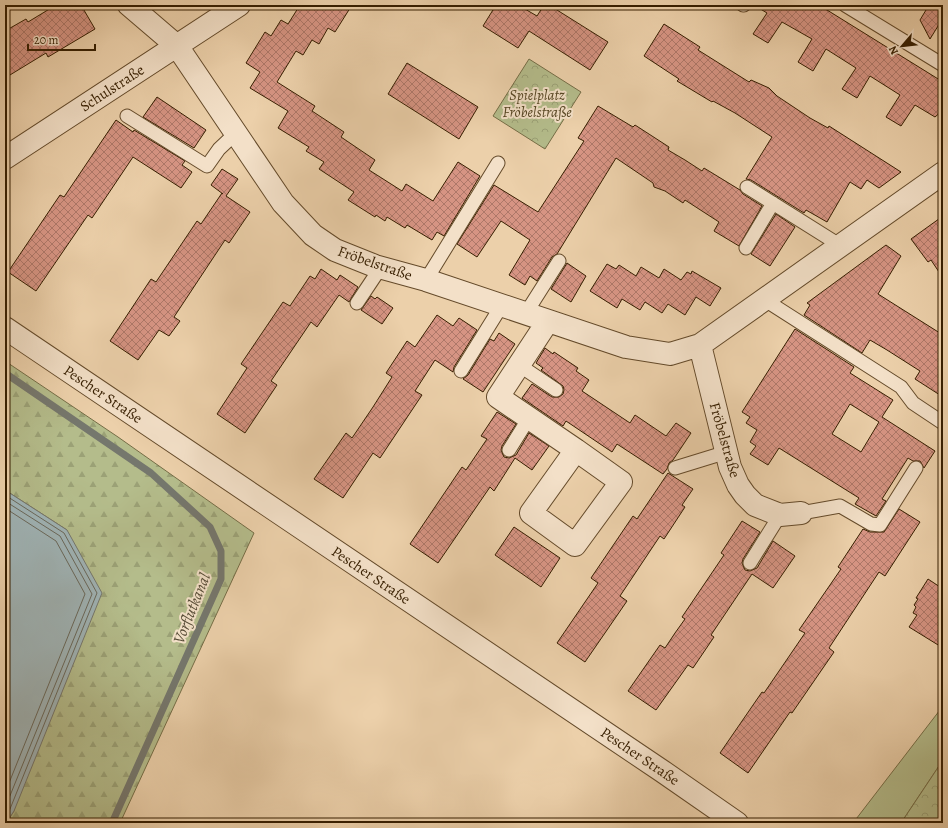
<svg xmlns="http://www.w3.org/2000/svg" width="948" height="828" viewBox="0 0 948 828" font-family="Alegreya,serif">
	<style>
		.grass { fill: #b4bc8b; stroke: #756d46 }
		.forest { fill: url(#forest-firs); stroke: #756d46 }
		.park { fill: url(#park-crowns); stroke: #756d46 }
		.water { fill: #9fb3b5; stroke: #75776d }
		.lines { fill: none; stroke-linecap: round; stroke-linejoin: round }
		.shore { stroke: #6a685a; stroke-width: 1 }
		.stream { stroke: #75776d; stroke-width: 7 }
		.building { fill: url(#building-cross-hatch); stroke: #361e00; fill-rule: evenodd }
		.service-casing { stroke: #644a2a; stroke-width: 15 }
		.minor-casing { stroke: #644a2a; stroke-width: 24 }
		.tertiary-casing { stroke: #644a2a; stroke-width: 24 }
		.service { stroke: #f3e0c8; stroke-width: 13 }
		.minor { stroke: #f3e0c8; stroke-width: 22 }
		.tertiary { stroke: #f3e0c8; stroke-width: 22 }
		.labels { text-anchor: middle; stroke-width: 4; stroke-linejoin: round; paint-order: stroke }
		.street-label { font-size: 15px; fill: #361e00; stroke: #f3e0c8 }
		.park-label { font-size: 15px; font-style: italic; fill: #564623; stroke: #f3e0c8 }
		.water-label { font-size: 16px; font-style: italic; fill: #564b36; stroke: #f3e0c8 }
	</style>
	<defs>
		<pattern id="forest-firs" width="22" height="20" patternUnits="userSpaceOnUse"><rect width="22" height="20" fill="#b4bc8b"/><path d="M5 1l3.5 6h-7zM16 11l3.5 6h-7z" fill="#9ba176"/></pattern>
		<pattern id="park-crowns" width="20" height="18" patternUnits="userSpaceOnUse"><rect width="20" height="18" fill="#b4bc8b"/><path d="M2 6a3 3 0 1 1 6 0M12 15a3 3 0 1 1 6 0" fill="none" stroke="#9ba176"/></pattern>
		<pattern id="building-cross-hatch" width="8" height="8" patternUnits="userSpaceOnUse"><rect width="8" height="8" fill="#d69483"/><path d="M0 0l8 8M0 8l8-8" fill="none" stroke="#ae7869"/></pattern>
	</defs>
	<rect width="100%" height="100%" fill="#ecd0aa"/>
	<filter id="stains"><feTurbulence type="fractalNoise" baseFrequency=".005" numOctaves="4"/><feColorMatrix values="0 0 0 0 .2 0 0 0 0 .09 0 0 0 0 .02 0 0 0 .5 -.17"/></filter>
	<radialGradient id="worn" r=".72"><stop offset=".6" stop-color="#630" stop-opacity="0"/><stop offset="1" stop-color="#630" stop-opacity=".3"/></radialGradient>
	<path class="grass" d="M 943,706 L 943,760 L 901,823 L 853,823 Z"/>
	<path class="forest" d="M 5,361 L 118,437 L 254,533 L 120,823 L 6,823 L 14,811 L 67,530 L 5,490 Z"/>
	<path class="park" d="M 529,59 L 581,92 L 545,149 L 493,116 Z
		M 943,760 L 943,823 L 901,823 Z"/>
	<path class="water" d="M 5,490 L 67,530 L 102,593 L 14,811 L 6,823 L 5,823 Z"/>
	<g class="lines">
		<path class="shore" d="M 5,495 L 64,533 L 97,593 L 10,809 L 5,818
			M 5,501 L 60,536 L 92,594 L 5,808
			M 5,508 L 56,541 L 85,594 L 5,793"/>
		<path class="stream" d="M 5,373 L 151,473 L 210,527 L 221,551 L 221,579 L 112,823"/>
	</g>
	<path class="building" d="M 56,5 L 81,5 L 95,29 L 48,57 L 46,53 L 5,78 L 5,31 L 26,19 L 28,22 Z
		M 300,5 L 352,5 L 335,32 L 328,28 L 319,44 L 312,40 L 303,55 L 296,51 L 277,82 L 315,106 L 312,111 L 344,132 L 341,137 L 375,160 L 369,170 L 402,191 L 406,184 L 433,201 L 458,162 L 480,176 L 444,236 L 437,232 L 432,240 L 407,225 L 405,228 L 387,217 L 385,221 L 376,215 L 375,217 L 348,200 L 354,192 L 319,169 L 324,162 L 306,151 L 309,147 L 278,128 L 288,111 L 250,88 L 260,72 L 246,63 L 265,32 L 271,36 L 281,20 L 288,24 Z
		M 496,5 L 518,5 L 537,16 L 544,5 L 549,5 L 608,42 L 590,70 L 529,31 L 518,48 L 483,26 Z
		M 754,5 L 819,5 L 943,82 L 943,110 L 935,117 L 915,105 L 901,126 L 886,117 L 900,95 L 870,76 L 857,98 L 842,89 L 856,68 L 826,49 L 813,71 L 798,62 L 812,39 L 782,22 L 768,43 L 753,34 L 767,13 Z
		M 929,5 L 943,5 L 943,18 L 930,39 L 920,20 Z
		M 664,24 L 700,47 L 698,50 L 749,82 L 751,80 L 769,88 L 777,96 L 810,118 L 828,128 L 829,126 L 901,172 L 879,188 L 867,180 L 861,189 L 850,182 L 827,222 L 806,210 L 804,213 L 751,180 L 746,179 L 772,137 L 735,113 L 713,101 L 712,102 L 677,81 L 679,79 L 644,56 Z
		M 407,63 L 478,107 L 459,139 L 388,94 Z
		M 157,97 L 206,130 L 194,148 L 143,117 Z
		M 598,106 L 633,127 L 635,125 L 669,147 L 668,150 L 685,160 L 702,171 L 704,168 L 740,190 L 743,194 L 762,206 L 739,246 L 714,231 L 719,222 L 685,200 L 683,203 L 665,191 L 654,187 L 653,183 L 616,158 L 557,254 L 552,257 L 537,281 L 530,276 L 525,285 L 509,275 L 530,240 L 501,221 L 477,257 L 457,244 L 494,185 L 538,212 L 584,141 L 578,138 Z
		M 116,120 L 133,132 L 134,130 L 185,161 L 182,165 L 192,172 L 181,188 L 133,157 L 92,218 L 88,215 L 36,291 L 8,272 L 60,195 L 64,197 Z
		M 222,169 L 238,179 L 226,196 L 250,212 L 229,243 L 225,240 L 174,317 L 180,321 L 169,336 L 159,330 L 138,360 L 110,341 L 151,279 L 156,282 L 197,221 L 201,224 L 222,193 L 223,194 L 211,185 Z
		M 776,214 L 795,227 L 770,266 L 751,254 Z
		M 943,216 L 943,278 L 931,260 L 928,262 L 911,239 Z
		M 886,245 L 901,256 L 878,294 L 943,335 L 943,397 L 915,379 L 920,371 L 887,350 L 870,340 L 862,353 L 804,315 L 810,305 L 807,303 Z
		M 567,263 L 586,276 L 571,302 L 551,289 Z
		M 607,264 L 616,269 L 619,265 L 636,276 L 641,267 L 659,278 L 664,269 L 681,280 L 687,272 L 691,274 L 692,271 L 721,288 L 710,306 L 696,297 L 685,315 L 668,304 L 662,313 L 645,302 L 640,310 L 622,299 L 617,308 L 590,291 Z
		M 321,269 L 337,280 L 340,275 L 358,287 L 349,302 L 339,295 L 317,327 L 311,322 L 271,381 L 277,385 L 245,433 L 217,414 L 247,368 L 241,364 L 283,302 L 290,306 L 310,276 L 315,279 Z
		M 371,296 L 375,299 L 377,297 L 393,308 L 382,324 L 361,310 Z
		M 437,315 L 453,326 L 459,318 L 477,330 L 454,367 L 453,372 L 435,360 L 415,391 L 422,395 L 380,458 L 373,453 L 343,498 L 314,479 L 346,433 L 352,438 L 373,407 L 392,377 L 386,373 L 407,341 L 415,347 Z
		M 795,329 L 854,367 L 850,373 L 893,400 L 882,417 L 935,451 L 924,468 L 920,461 L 913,461 L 908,458 L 882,499 L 886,501 L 876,516 L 855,504 L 859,498 L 779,448 L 768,465 L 750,454 L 756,446 L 750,442 L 757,430 L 746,423 L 750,417 L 742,412 ZM 850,404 L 879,422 L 861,452 L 832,434 Z
		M 499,333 L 515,344 L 483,392 L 463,379 L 468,375 L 490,339 L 494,341 Z
		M 545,348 L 553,354 L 554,352 L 578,368 L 576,371 L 589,380 L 582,391 L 630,423 L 635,415 L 666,436 L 676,423 L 691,433 L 673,460 L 669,463 L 667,469 L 663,474 L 617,444 L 612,452 L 566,421 L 563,426 L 522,398 L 532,384 L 552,397 L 559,397 L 563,394 L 564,390 L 563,386 L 541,370 L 543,368 L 536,363 Z
		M 497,412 L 516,424 L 502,446 L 501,450 L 504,457 L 509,458 L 516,455 L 529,433 L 549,446 L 532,470 L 515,458 L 494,491 L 490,487 L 438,563 L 410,544 L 462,467 L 466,470 L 487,439 L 481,436 Z
		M 668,473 L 693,489 L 682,505 L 685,507 L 664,539 L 660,536 L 620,596 L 627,601 L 585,662 L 557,643 L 598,583 L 591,578 L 633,516 L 637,519 Z
		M 899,509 L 920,522 L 885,576 L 879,572 L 829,648 L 834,652 L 792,713 L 790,712 L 748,773 L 720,753 L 762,692 L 764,693 L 805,633 L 799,630 L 841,569 L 838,567 L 863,529 L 870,532 L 884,532 Z
		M 742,521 L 760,532 L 743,559 L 742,563 L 745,570 L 750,571 L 757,568 L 773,541 L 795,556 L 773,588 L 752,574 L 711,635 L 714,637 L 693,668 L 688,665 L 656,710 L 628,691 L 660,645 L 665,648 L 675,633 L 685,619 L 682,617 L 724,555 L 721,553 Z
		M 514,527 L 560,558 L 541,587 L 495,555 Z
		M 928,579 L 943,589 L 943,648 L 909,627 L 917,615 L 913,613 L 916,607 L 914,605 L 918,599 L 916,598 Z"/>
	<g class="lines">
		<defs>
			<path id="service" d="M 743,5 L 744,5
				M 845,5 L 943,65
				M 127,116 L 207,166 L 219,149 L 236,133
				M 747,187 L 841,246
				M 746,248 L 773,203
				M 426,280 L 498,163
				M 765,300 L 901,387 L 913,403 L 943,423
				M 357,303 L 381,267
				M 526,313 L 559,261
				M 519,365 L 556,390
				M 461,371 L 502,305
				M 509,450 L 529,418
				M 675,468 L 727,452
				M 801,513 L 840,506 L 871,524 L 880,525 L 916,468
				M 750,563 L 780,515"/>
			<path id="minor" d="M 129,5 L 177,46 L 283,203 L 313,235 L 335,250 L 375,266 L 426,280 L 626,347 L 670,354 L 700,345 L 943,173
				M 5,158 L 239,5
				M 548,321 L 498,397 L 576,450 L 531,513 L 575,545 L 621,482 L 576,450
				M 700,345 L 730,467 L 738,485 L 745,495 L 755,505 L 780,515 L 801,513"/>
			<path id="tertiary" d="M 5,328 L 662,771 L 737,823"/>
		</defs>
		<use href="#service" class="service-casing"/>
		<use href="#minor" class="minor-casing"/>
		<use href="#tertiary" class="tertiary-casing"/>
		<use href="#service" class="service"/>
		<use href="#minor" class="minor"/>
		<use href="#tertiary" class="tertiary"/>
	</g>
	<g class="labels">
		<g class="street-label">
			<text transform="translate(112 88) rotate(-33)" y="5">Schulstraße</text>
			<text transform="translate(375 263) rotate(19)" y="5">Fröbelstraße</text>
			<text transform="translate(103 394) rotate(34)" y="5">Pescher Straße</text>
			<text transform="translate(725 440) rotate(74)" y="5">Fröbelstraße</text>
			<text transform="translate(371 575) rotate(34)" y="5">Pescher Straße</text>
			<text transform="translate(640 756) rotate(34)" y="5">Pescher Straße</text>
		</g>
		<g class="park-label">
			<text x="537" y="100">Spielplatz<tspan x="537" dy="17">Fröbelstraße</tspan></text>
		</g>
		<g class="water-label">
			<text transform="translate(191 608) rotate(-68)" y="6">Vorflutkanal</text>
		</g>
	</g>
	<rect width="948" height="828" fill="none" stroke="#ecd0aa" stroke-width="20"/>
	<rect x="6" y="6" width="936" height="816" fill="none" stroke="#361e00" stroke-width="2"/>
	<rect x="10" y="10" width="928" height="808" fill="none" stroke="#361e00"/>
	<g transform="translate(902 46) rotate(242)" stroke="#f3e0c8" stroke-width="3" paint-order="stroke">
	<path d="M0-3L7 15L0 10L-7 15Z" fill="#361e00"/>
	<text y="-6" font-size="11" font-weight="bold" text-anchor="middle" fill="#361e00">N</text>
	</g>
	<path d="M28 44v6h67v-6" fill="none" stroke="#361e00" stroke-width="2"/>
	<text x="34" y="44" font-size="12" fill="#361e00" stroke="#f3e0c8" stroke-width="3" paint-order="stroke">20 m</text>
	<rect width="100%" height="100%" filter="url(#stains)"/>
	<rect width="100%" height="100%" fill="url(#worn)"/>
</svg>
